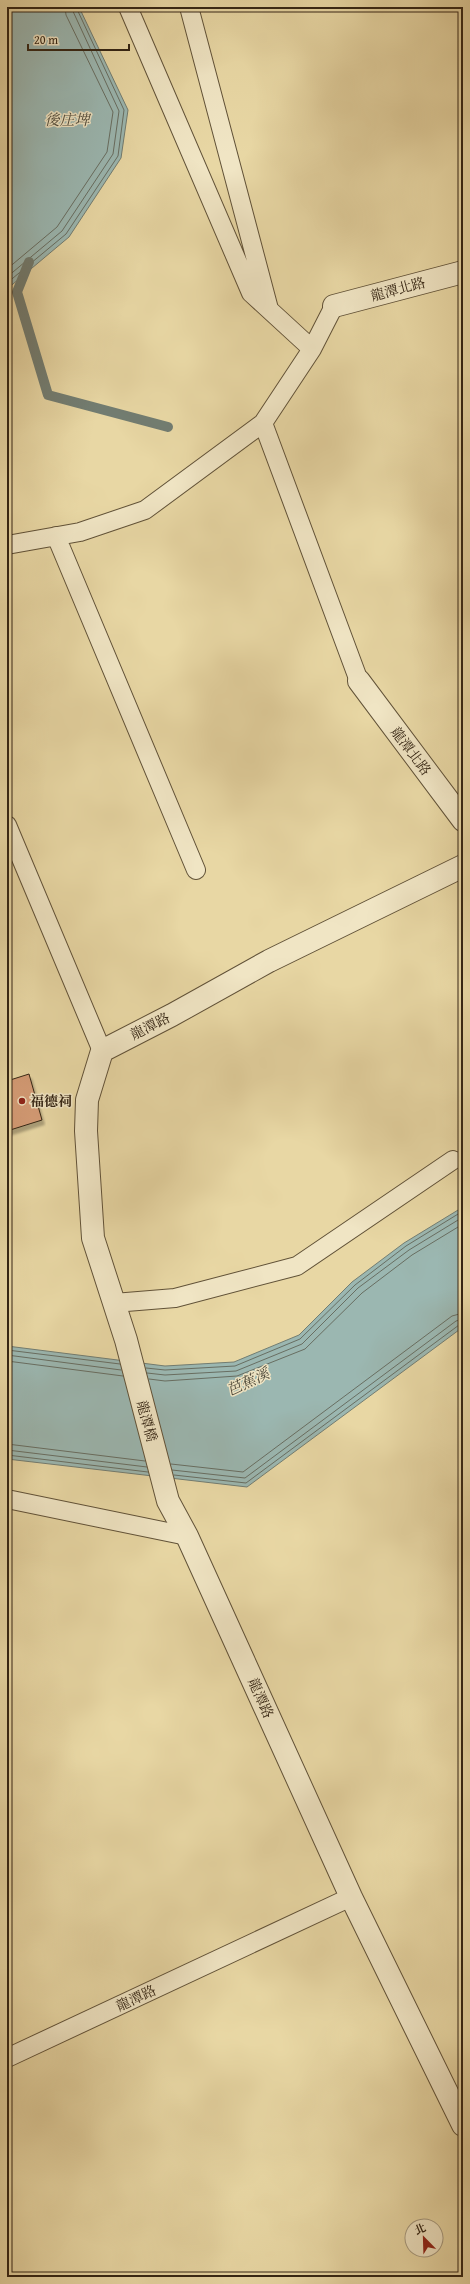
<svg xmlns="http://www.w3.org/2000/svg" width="470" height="2284" viewBox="0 0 470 2284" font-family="'Gentium Book Plus','Noto Serif TC',serif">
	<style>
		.water { fill: #9bb7b1; stroke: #727d72 }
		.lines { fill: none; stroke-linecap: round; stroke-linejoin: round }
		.shore { stroke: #686e62; stroke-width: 1 }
		.stream { stroke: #727d72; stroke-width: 10 }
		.building { fill: #d49b75; stroke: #342514; filter: url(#shadow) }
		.service-casing { stroke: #615238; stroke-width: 20 }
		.minor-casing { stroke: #615238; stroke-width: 24 }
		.service { stroke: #f0e5c4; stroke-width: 18 }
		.minor { stroke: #f0e5c4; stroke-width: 22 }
		.poi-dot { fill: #8f2418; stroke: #f0e5c4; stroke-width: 1.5 }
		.labels { text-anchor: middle; stroke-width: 3; stroke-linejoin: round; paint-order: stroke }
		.street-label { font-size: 14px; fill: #342514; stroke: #f0e5c4 }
		.poi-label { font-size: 14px; font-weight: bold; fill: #342514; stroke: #f0e5c4; text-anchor: start }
		.water-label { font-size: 15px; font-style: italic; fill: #4e4a3b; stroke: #f0e5c4 }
	</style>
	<defs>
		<filter id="shadow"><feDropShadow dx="2.5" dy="4.5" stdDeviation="1" flood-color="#0004"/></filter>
	</defs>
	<rect width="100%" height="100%" fill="#e8d7a4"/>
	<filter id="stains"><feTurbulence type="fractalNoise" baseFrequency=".005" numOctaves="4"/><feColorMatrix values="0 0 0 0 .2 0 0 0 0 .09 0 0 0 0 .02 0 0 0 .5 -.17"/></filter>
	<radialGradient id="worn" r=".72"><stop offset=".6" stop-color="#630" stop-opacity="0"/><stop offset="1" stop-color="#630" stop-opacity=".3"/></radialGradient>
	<path class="water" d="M 7,7 L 79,7 L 128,110 L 121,158 L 69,237 L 7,289 Z
		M 463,1207 L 463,1327 L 247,1487 L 7,1459 L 7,1346 L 165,1366 L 234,1362 L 299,1335 L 352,1282 L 404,1243 Z"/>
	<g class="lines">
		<path class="shore" d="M 7,269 L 57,227 L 107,152 L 113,112 L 66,15 L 65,7
			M 7,277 L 62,231 L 113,154 L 119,111 L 71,7
			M 7,283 L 66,234 L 118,156 L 124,110 L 76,7
			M 7,1350 L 120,1364
			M 7,1355 L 121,1370
			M 7,1361 L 123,1376
			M 146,1368 L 165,1370 L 235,1366 L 300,1339 L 355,1285 L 406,1246 L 463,1211
			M 147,1373 L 165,1375 L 236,1371 L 302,1344 L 358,1288 L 409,1250 L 463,1217
			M 149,1379 L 165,1381 L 237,1376 L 305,1349 L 362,1293 L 412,1255 L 463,1224
			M 7,1444 L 145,1461
			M 7,1450 L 147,1467
			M 7,1455 L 148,1472
			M 171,1464 L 243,1472 L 452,1316 L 463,1313
			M 172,1470 L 245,1478 L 456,1321 L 463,1319
			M 174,1475 L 246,1483 L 459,1325 L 463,1324"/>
		<path class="stream" d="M 29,262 L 17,292 L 48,395 L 168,427"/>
	</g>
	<path class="building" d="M 29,1074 L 42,1120 L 7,1131 L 7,1081 Z"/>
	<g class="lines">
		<defs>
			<path id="service" d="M 128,7 L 251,293 L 312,349
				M 189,7 L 269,309
				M 263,423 L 359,681
				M 56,536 L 196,870
				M 7,545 L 80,532 L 145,510 L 263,423 L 312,349 L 334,306
				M 7,825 L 102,1051
				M 114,1303 L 175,1298 L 297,1266 L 453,1160
				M 7,1499 L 187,1536
				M 7,2058 L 351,1897"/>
			<path id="minor" d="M 334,306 L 463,272
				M 359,681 L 463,820
				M 463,866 L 269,961 L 172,1015 L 102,1051 L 87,1100 L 86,1131 L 93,1238 L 126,1340 L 168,1501 L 187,1536 L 351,1897 L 463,2125"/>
		</defs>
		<use href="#service" class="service-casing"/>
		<use href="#minor" class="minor-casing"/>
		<use href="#service" class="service"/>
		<use href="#minor" class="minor"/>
	</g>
	<circle class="poi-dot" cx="22" cy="1101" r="4"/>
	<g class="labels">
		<g class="street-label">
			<text transform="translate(398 289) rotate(-15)" y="5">龍潭北路</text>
			<text transform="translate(411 751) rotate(53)" y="5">龍潭北路</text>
			<text transform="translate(150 1026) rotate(-27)" y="5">龍潭路</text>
			<text transform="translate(147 1421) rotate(75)" y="5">龍潭橋</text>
			<text transform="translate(261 1698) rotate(66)" y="5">龍潭路</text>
			<text transform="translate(136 1998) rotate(-25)" y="5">龍潭路</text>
		</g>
		<g class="poi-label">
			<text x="30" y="1106">福德祠</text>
		</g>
		<g class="water-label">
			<text x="67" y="125">後庄埤</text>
			<text transform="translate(248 1382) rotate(-25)" y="5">芭蕉溪</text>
		</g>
	</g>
	<rect width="470" height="2284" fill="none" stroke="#e8d7a4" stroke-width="24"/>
	<rect x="8" y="8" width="454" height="2268" fill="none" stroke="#342514" stroke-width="2"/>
	<rect x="12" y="12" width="446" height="2260" fill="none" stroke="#342514"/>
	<g transform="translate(424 2238) rotate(337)"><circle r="19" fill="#f0e5c4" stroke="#a5987e"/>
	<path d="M0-3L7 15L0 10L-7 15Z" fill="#8f2418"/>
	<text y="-6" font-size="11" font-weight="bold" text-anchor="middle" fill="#342514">北</text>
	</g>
	<path d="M28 44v6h101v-6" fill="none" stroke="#342514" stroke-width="2"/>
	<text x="34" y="44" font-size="12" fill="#342514" stroke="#f0e5c4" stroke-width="3" paint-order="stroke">20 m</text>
	<rect width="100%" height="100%" filter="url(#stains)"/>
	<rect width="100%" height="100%" fill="url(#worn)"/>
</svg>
